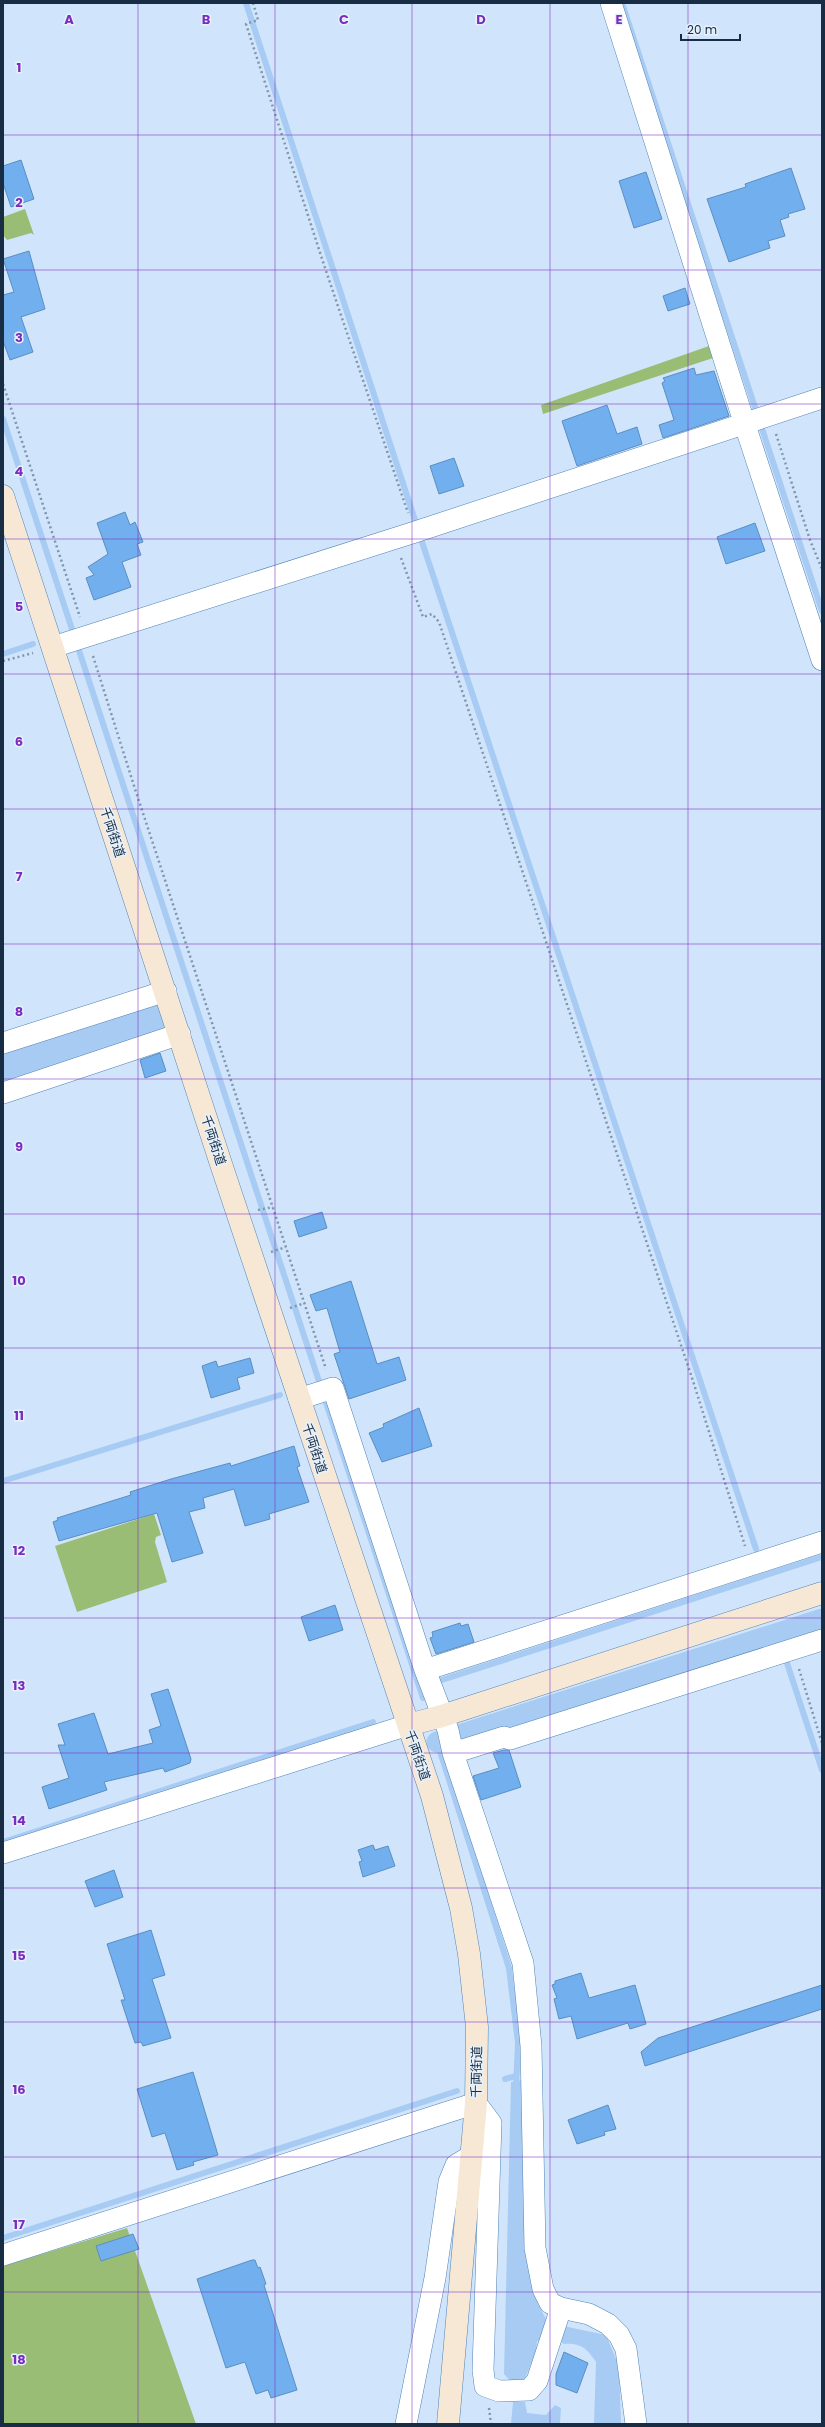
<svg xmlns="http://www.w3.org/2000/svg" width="825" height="2427" viewBox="0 0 825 2427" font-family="Poppins,'Noto Sans JP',sans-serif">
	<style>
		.green { fill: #9abd76 }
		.water { fill: #a7cbf3 }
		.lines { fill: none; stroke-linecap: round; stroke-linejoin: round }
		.stream { stroke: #a7cbf3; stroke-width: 6 }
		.canal { stroke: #a7cbf3; stroke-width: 21 }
		.river { stroke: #a7cbf3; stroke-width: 35 }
		.building { fill: #71afef; stroke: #5b8ec1 }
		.street-casing { stroke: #5183b6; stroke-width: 22 }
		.secondary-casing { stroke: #5183b6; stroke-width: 23 }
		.path { stroke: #8196ac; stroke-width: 2.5; stroke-dasharray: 2 3; stroke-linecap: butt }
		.street { stroke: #fff; stroke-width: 21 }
		.secondary { stroke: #f7e8d6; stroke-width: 22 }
		.grid { fill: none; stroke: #7b2cbf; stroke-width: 1; stroke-opacity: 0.55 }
		.labels { text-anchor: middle; stroke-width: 3; stroke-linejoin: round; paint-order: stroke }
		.street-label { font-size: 13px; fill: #182d43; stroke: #e6f1fc }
		.grid-label { font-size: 13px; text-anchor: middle; font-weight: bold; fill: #7b2cbf; stroke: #e6f1fc; stroke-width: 3; stroke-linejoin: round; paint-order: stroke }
	</style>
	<rect width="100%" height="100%" fill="#d0e5fb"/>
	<path class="green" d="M 25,209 L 34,235 L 31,233 L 7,240 L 3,235 L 3,217 Z
		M 709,346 L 713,358 L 543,414 L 541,405 Z
		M 154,1514 L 161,1535 L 156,1537 L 155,1542 L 167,1582 L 77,1612 L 55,1546 Z
		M 127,2228 L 196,2424 L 3,2424 L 3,2266 Z"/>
	<path class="water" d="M 522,2080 C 522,2121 523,2161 524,2202 C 526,2243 524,2288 549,2323 L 606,2335 L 619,2366 L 621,2424 L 594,2424 L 596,2362 C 586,2347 580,2343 563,2344 L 559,2337 L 537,2341 L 536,2351 L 522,2386 L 515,2386 L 504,2374 L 511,2082 Z
		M 513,2402 L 525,2402 L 527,2413 L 546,2415 L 555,2405 L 561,2408 L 560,2424 L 511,2424 Z"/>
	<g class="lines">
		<path class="stream" d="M 246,3 L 415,520
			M 622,3 L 822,611
			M 3,419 L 423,1698
			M 421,539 L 756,1549
			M 3,654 L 33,644
			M 3,1481 L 280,1395
			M 777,1634 L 780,1641
			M 786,1660 L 822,1770
			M 442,1680 L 822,1557
			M 437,1742 L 509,1968 L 518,2043 L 516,2089
			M 3,1842 L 373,1722
			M 505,2079 L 516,2076
			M 3,2238 L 457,2091"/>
		<path class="canal" d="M 437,1742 L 822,1619"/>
		<path class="river" d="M 3,1066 L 154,1017"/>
	</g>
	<path class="building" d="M 21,160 L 34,199 L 11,207 L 3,183 L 3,166 Z
		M 791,168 L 805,209 L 788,214 L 789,217 L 780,220 L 785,236 L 768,241 L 770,248 L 729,262 L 707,199 L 746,187 L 745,184 Z
		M 646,172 L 662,219 L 634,228 L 619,181 Z
		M 29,251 L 45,309 L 21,317 L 33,352 L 10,360 L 3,341 L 3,295 L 14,292 L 3,259 Z
		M 685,288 L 690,304 L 668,311 L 663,296 Z
		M 694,368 L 696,375 L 714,371 L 729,416 L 663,438 L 659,425 L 674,420 L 662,383 L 665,381 L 663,378 Z
		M 607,405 L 617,434 L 637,427 L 642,444 L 577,466 L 562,421 Z
		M 454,458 L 464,486 L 439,494 L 430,466 Z
		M 125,512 L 130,525 L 135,522 L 143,542 L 137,544 L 141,555 L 122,562 L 131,587 L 94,600 L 86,578 L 94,575 L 88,567 L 108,554 L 97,523 Z
		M 755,523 L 765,551 L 726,564 L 717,537 Z
		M 160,1053 L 166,1071 L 145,1078 L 140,1060 Z
		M 322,1212 L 327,1228 L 299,1237 L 294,1221 Z
		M 351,1281 L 377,1364 L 399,1357 L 406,1380 L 349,1399 L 334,1354 L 340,1352 L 327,1308 L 316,1311 L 310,1295 Z
		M 250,1358 L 254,1373 L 237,1378 L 240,1389 L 211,1398 L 202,1366 L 216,1361 L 218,1367 Z
		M 419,1408 L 432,1446 L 382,1462 L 369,1433 L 384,1427 L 383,1424 Z
		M 294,1446 L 300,1466 L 297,1467 L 309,1502 L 269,1514 L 270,1519 L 245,1526 L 234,1489 L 203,1498 L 205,1508 L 189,1512 L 203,1553 L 172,1562 L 157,1513 L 59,1541 L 53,1522 L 58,1520 L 57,1518 L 131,1495 L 130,1492 L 171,1479 L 230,1463 L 231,1466 Z
		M 335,1605 L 343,1630 L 309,1641 L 301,1617 Z
		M 460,1623 L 461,1626 L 468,1624 L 474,1642 L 436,1654 L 430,1638 L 433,1637 L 432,1632 Z
		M 168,1689 L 191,1759 L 190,1763 L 165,1772 L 163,1768 L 104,1782 L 107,1790 L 49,1809 L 42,1787 L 69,1778 L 58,1745 L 65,1745 L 58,1724 L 94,1713 L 108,1754 L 153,1743 L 149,1730 L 161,1726 L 151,1694 Z
		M 504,1750 L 509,1750 L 521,1787 L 481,1800 L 473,1776 L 499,1768 L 493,1753 Z
		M 373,1845 L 375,1850 L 388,1846 L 395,1866 L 363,1877 L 359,1862 L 362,1861 L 358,1850 Z
		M 114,1870 L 123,1897 L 95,1907 L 85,1881 Z
		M 151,1930 L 165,1975 L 152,1979 L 171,2038 L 143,2046 L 141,2042 L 135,2043 L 121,2000 L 125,2000 L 107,1944 Z
		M 581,1973 L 589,1998 L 635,1985 L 646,2024 L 630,2029 L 628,2023 L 577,2039 L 571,2016 L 559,2019 L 554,1999 L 557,1998 L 552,1985 L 555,1984 L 555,1981 Z
		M 822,1985 L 822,2009 L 645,2066 L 641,2052 L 658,2038 Z
		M 193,2072 L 218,2155 L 193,2162 L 194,2165 L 177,2170 L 165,2133 L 152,2137 L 137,2089 Z
		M 608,2105 L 616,2129 L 604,2132 L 605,2135 L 577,2144 L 568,2120 Z
		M 133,2234 L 139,2249 L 101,2261 L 96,2246 Z
		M 252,2260 L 255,2260 L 258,2268 L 260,2267 L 266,2284 L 264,2285 L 297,2390 L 271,2398 L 268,2390 L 256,2394 L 245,2362 L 226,2368 L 197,2279 Z
		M 564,2352 L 588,2363 L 577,2393 L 556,2385 L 556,2374 Z"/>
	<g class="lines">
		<defs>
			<path id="street" d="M 611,3 L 745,425 L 822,660
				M 53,647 L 415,532 L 822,398
				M 3,1043 L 166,991
				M 3,1093 L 180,1034
				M 299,1399 L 333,1388 L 425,1670 L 448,1730 L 453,1753 L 504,1737 L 510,1739 L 822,1640
				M 425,1670 L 822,1542
				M 453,1753 L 523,1963 L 531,2046 L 535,2248 L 543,2289 L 550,2303 L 561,2308 L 589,2314 L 608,2324 L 619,2335 L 626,2349 L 636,2424
				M 3,1853 L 408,1725
				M 3,2255 L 476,2103 L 491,2123 L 483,2370 L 485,2386 L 499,2391 L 529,2390 L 537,2381 L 561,2308
				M 406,2424 L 435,2278 L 449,2182 L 456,2165 L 471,2156"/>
			<path id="secondary" d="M 3,496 L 222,1167 L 432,1796 L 461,1908 L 469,1954 L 477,2027 L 476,2103 L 448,2424
				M 408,1725 L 442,1716 L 822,1593"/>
		</defs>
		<use href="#street" class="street-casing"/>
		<use href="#secondary" class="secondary-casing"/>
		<path class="path" d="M 253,3 L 258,20 L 246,24 L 324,265 L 408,513
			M 3,384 L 80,617
			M 776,434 L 810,540 L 822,569
			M 401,558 L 423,617 L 432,614 L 439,622 L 693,1381 L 745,1546
			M 93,656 L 135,789 L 326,1369
			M 3,661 L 33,653
			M 258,1210 L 273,1207
			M 271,1252 L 286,1247
			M 290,1308 L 305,1303
			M 799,1669 L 822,1743
			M 489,2408 L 491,2424"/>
		<use href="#street" class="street"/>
		<use href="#secondary" class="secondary"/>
	</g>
	<path class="grid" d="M 138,3 L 138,2424M 275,3 L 275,2424M 412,3 L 412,2424M 550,3 L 550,2424M 688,3 L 688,2424M 3,135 L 822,135M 3,270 L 822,270M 3,404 L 822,404M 3,539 L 822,539M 3,674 L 822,674M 3,809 L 822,809M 3,944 L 822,944M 3,1079 L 822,1079M 3,1214 L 822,1214M 3,1348 L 822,1348M 3,1483 L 822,1483M 3,1618 L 822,1618M 3,1753 L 822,1753M 3,1888 L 822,1888M 3,2022 L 822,2022M 3,2157 L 822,2157M 3,2292 L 822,2292"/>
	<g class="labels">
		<g class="street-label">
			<text transform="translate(113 832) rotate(72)" y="5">千両街道</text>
			<text transform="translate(214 1140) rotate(72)" y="5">千両街道</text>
			<text transform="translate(315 1448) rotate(72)" y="5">千両街道</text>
			<text transform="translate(418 1755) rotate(71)" y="5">千両街道</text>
			<text transform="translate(476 2072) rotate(-89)" y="5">千両街道</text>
		</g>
	</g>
	<g class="grid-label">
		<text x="69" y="24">A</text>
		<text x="206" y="24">B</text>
		<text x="344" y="24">C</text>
		<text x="481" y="24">D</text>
		<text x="619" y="24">E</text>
		<text x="19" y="72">1</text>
		<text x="19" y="207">2</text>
		<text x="19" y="342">3</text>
		<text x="19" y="476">4</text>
		<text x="19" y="611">5</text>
		<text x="19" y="746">6</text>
		<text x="19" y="881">7</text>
		<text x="19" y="1016">8</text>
		<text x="19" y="1151">9</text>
		<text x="19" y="1285">10</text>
		<text x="19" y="1420">11</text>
		<text x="19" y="1555">12</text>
		<text x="19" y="1690">13</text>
		<text x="19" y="1825">14</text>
		<text x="19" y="1960">15</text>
		<text x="19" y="2094">16</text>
		<text x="19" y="2229">17</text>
		<text x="19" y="2364">18</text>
	</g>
	<rect width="825" height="2427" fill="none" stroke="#182d43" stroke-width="8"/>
	<path d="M681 34v6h59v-6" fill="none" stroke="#182d43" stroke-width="2"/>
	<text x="687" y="34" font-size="12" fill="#182d43" stroke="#e6f1fc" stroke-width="3" paint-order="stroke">20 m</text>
</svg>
